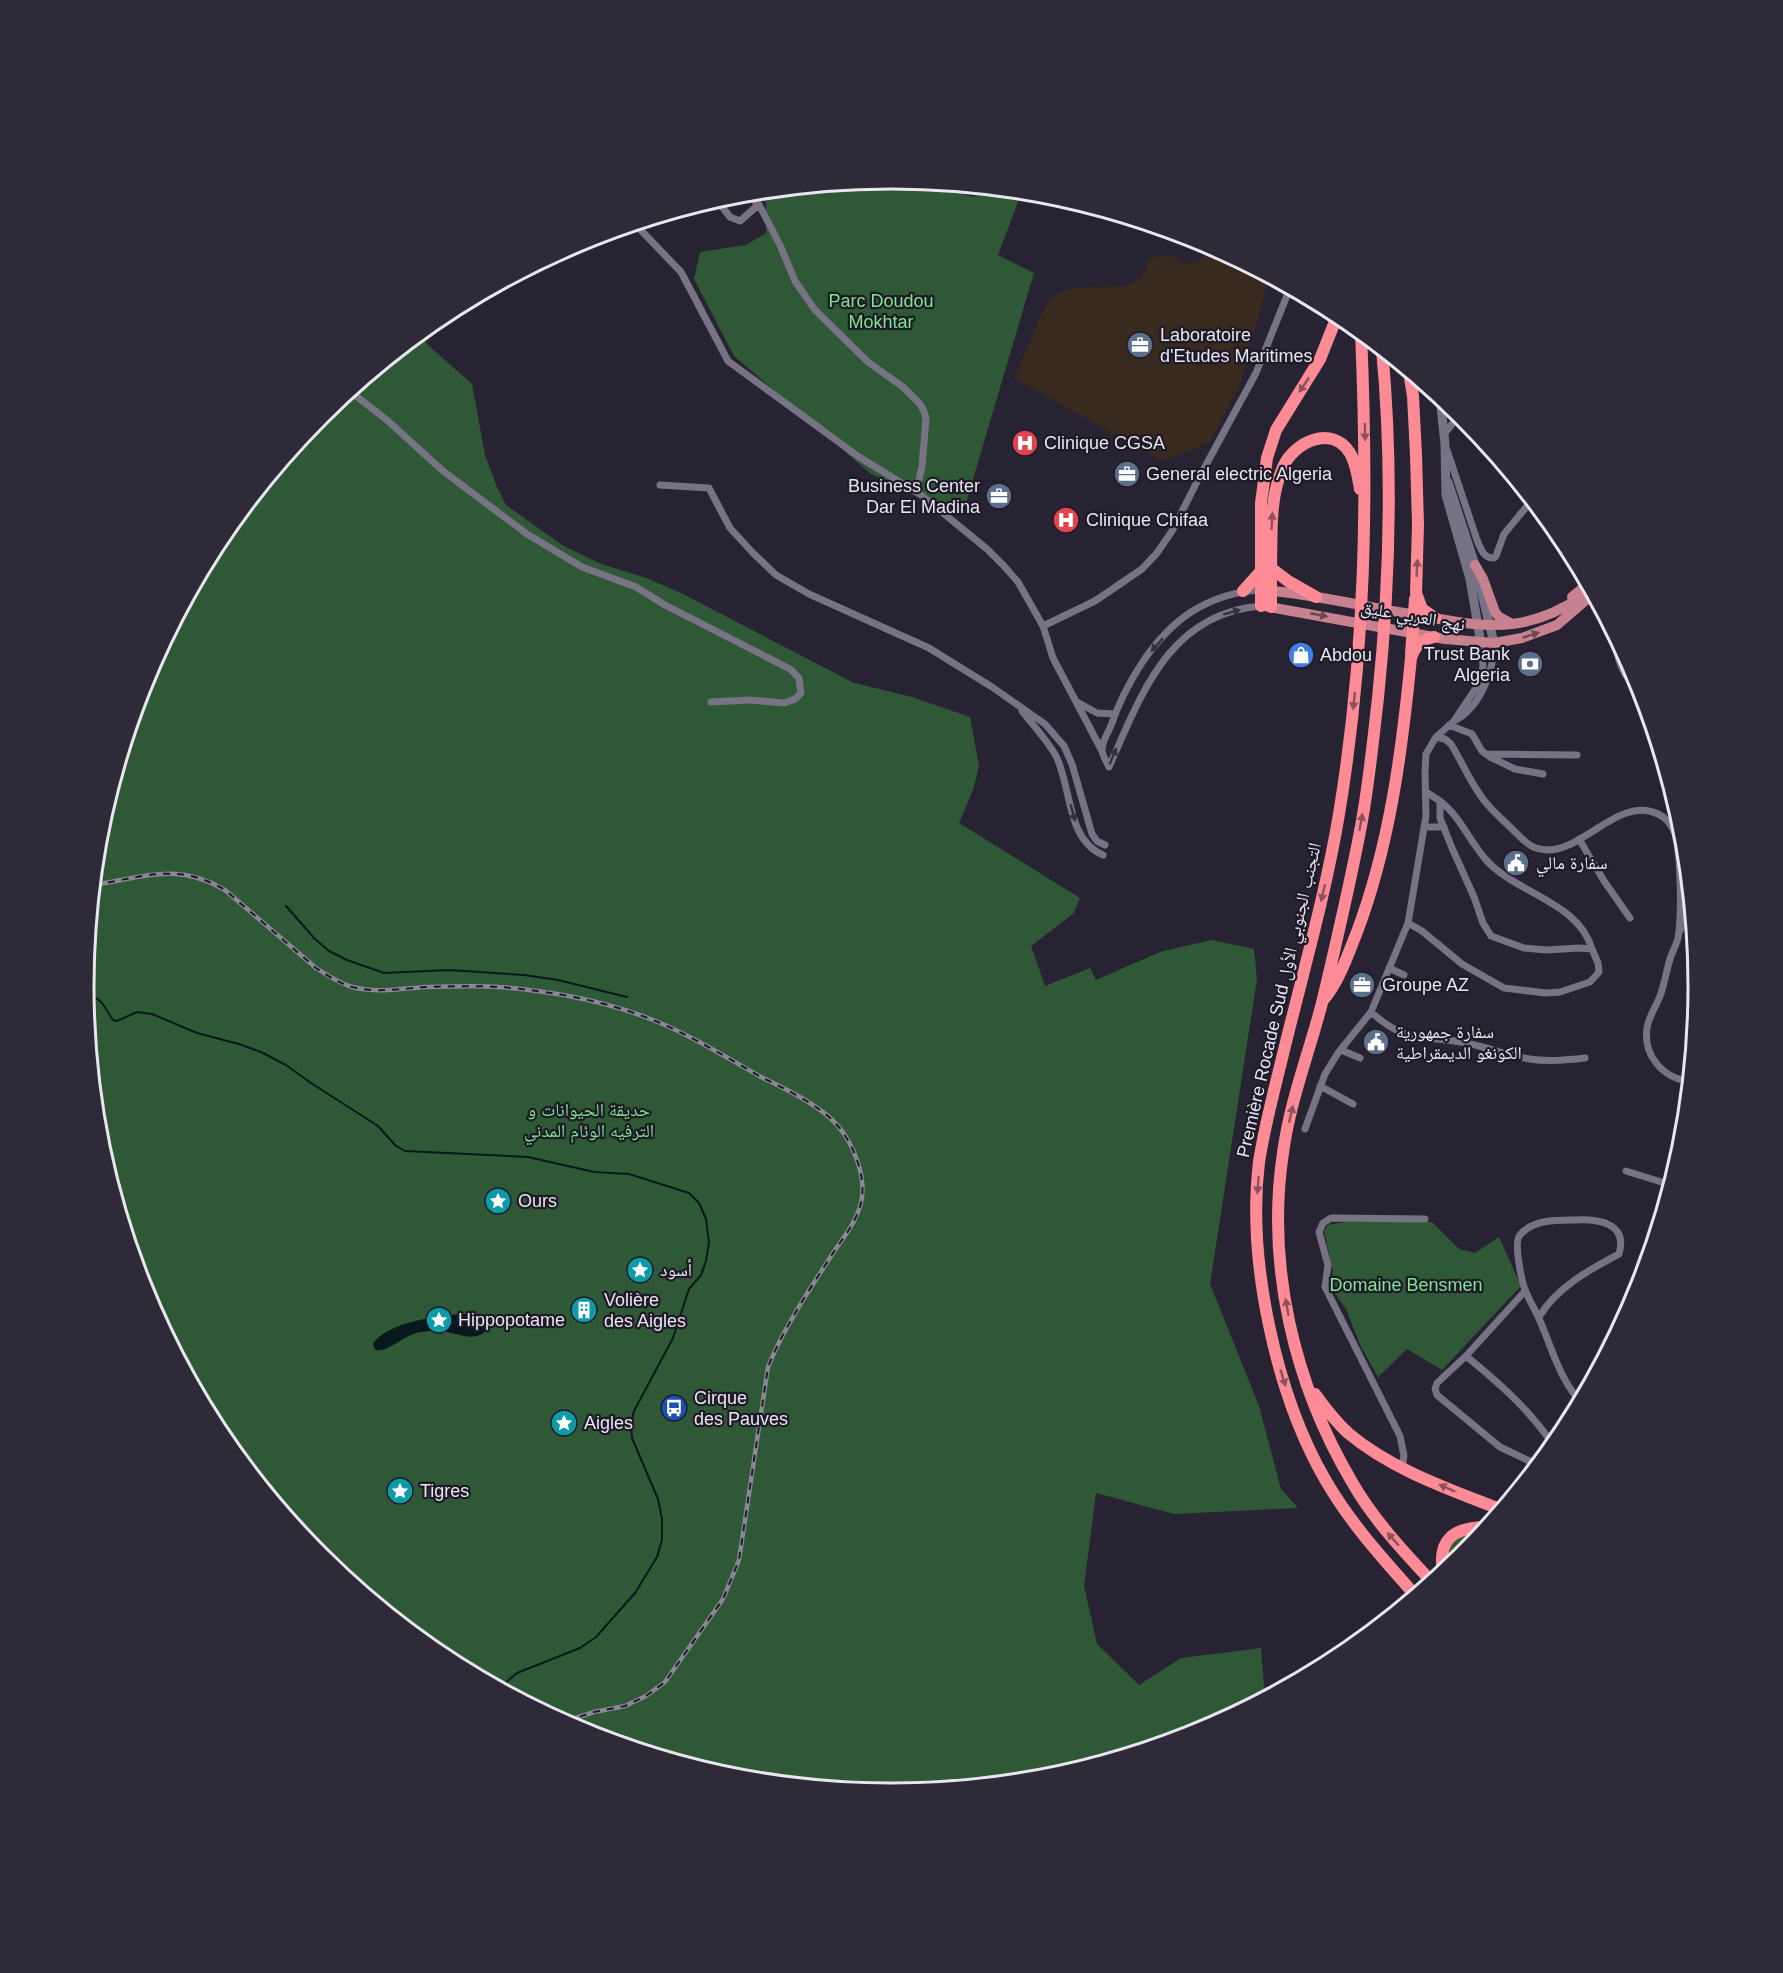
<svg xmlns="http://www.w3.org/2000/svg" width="1783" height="1973" viewBox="0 0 1783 1973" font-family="Arial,'Noto Naskh Arabic',sans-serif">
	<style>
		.commercial { fill: #392a1f }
		.green { fill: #2f5936 }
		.water { fill: #07191c }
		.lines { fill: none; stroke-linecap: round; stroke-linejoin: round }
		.stream { stroke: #07191c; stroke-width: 2 }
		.minor { stroke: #787384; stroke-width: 7 }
		.tertiary { stroke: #787384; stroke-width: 9 }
		.primary { stroke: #c7818f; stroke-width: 10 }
		.motorway { stroke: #fc8b96; stroke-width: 12 }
		.rail-casing { stroke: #8b8794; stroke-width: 4.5 }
		.rail { stroke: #1e1a27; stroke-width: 2; stroke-dasharray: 7; stroke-linecap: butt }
		.oneway { fill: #8d525e }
		.oneway2 { fill: #34303e }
		.oneway3 { fill: #6a4856 }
		.labels { text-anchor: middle; stroke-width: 4.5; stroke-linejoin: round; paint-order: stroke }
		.park-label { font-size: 18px; fill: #7fe690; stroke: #1e1a27 }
		.poi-label { font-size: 18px; fill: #e9e6f0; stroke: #1e1a27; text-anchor: start }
		.street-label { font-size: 18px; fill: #e9e6f0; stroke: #1e1a27 }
		.rim { fill: none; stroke: #e9e6f0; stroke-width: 3 }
	</style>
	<rect width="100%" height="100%" fill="#282332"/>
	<path class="commercial" d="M 1213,247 L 1269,277 L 1240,385 L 1209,443 L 1162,461 L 1014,378 L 1042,313 L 1052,297 L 1063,291 L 1074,288 L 1126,286 L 1138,280 L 1145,271 L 1150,258 L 1171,255 L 1183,263 L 1191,264 L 1200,260 Z"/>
	<path class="green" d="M 892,179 L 926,182 L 972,197 L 995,190 L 1019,199 L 998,255 L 1034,273 L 963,513 L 871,474 L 734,356 L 694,279 L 700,252 L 746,245 L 766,233 L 766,201 L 822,191 L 826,185 Z
		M 420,334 L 429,346 L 472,384 L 485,455 L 497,487 L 506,505 L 562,545 L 601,564 L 646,578 L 679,592 L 854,683 L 912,697 L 970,717 L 979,766 L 973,790 L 959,823 L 1080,898 L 1073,914 L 1031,946 L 1045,986 L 1090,968 L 1096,980 L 1160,952 L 1211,940 L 1254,949 L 1257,979 L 1210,1284 L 1259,1406 L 1281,1489 L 1298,1508 L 1174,1514 L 1096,1493 L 1084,1586 L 1097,1644 L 1139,1685 L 1181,1658 L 1261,1648 L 1265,1698 L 1200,1733 L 1049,1779 L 891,1794 L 734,1778 L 582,1732 L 443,1658 L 320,1557 L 220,1435 L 145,1295 L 99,1144 L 84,986 L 100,829 L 146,677 L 220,538 L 321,415 Z
		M 1344,1222 L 1432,1222 L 1459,1249 L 1475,1253 L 1499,1237 L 1521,1286 L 1442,1370 L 1407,1349 L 1378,1377 L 1361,1347 L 1346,1309 L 1329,1285 L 1333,1272 L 1324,1231 L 1328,1225 Z
		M 1484,1531 L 1462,1558 L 1452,1566 C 1444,1536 1461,1535 1484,1531 Z"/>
	<path class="water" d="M 464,1314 L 479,1316 L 488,1321 L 486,1331 C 473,1342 461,1334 446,1332 C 438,1330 430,1331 422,1332 C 405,1333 389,1353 375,1350 L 373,1344 C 386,1322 441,1315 464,1314 Z"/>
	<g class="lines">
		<path class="stream" d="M 286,906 L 315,939 L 329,951 L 347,960 L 384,973 L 449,970 L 524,975 L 558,980 L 627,997
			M 85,996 C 103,996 104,1008 113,1020 L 117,1021 L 137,1012 L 152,1014 L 197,1033 L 239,1044 L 261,1052 L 286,1065 L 311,1083 L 378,1126 L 396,1146 L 405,1151 L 528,1157 L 594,1172 L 629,1174 L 689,1193 L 699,1203 L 706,1219 L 709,1242 L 706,1261 L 701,1275 L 689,1289 L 673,1338 L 634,1411 L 631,1424 L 632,1438 L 658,1499 L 662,1519 L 662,1540 L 657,1557 L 635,1593 L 596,1637 L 580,1648 L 517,1673 L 499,1688"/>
		<path class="minor" d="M 753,193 L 780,245 L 795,281 L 815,310 L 868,362 L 903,387 L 920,404 L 924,411 L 926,418 L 922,467 L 916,492
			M 717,200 L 730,217 L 740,221 L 756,207 L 756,201
			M 635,224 L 681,272 L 728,361 L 859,457 L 921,495 L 987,549 L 1004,566 L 1018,582 L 1043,626 L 1053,658 L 1102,751
			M 350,391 L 388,421 L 443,471 L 527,534 L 582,567 L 636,587 L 665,605 L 790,669 L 799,678 L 801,693 L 795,699 L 784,703 L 750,700 L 711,702
			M 1445,433 L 1460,414
			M 1447,450 L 1477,540 C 1481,549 1483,558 1494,558 L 1496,556 L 1504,534 L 1532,500
			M 660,485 L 709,488 L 730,528 L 753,553 L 776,575 L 809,594 L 929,648 L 992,687 L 1045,724 L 1064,746 L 1072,764 L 1092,834 L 1097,841 L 1105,845
			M 1261,590 C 1237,591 1212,599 1191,612 C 1152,638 1125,685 1110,728 C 1107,734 1102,743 1102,750 C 1102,755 1107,762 1109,767 C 1141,695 1169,613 1261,606
			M 1043,626 L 1095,601 L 1142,569 L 1157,553 L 1172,531 L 1201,474 L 1256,373 L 1290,288
			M 1616,636 C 1615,652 1622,682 1639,684
			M 1077,702 L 1097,713 L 1115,714
			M 1022,711 C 1033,725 1047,740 1056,756 C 1072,788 1066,839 1103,855
			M 1456,720 C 1481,706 1494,670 1494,643
			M 1449,725 L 1472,734 L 1482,751 L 1490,757 L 1515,769 L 1543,774
			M 1436,737 L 1445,739 L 1451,744 C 1462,762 1470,782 1483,799 C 1491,810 1502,819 1511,828 C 1519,835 1526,845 1536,848 C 1578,862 1615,794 1658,814 C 1667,818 1672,825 1675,834 C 1681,856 1682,915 1678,938 C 1676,946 1672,952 1670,959 C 1667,969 1665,980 1662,990 C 1659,1003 1649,1014 1647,1028 C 1643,1055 1663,1079 1690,1081
			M 1487,754 L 1577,755
			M 1440,801 C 1461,817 1470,843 1488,862 C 1519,894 1579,903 1592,949
			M 1424,827 L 1444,827
			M 1579,839 L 1604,881 L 1630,918
			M 1408,923 L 1422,931 L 1462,964 L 1504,988 L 1546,993 L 1560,992 L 1590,982 L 1599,972 L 1598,963 L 1592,949 L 1579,948 L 1546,950 L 1524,948 L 1491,936 L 1483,923 L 1474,897 L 1452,848 L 1440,818 L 1440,801 L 1426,792
			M 1680,931 L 1687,913 L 1690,899
			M 1389,968 L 1404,975
			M 1371,1012 C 1405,1043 1421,1035 1461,1042 C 1484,1046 1506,1055 1529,1059 C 1548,1062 1567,1060 1585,1058
			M 1341,1050 L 1360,1058
			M 1320,1086 L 1353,1104
			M 1305,1129 L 1325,1074 L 1338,1053 L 1371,1012 L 1408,923 L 1426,816 L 1425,772 L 1426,754 L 1436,737 L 1454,721 L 1480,682 L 1483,666 L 1481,644
			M 1626,1171 L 1671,1185
			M 1525,1291 L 1466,1356 L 1437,1383 L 1435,1389 L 1437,1395 L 1500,1447 L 1538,1465
			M 1539,1317 C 1557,1287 1589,1270 1619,1254 C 1628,1223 1599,1219 1576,1220 C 1558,1220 1533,1219 1520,1235 C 1513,1242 1522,1283 1526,1292 C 1530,1302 1536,1311 1540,1321 C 1548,1339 1554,1359 1563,1376 C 1568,1386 1574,1394 1580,1403
			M 1466,1356 C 1499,1383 1530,1410 1554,1446
			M 1402,1467 L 1404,1456 L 1400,1436 L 1325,1287 L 1328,1265 L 1319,1232 L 1323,1223 L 1331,1218 L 1425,1219"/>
		<path class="tertiary" d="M 1440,397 L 1445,444 L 1446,495 L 1470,579 L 1481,644
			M 1448,482 L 1475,565 L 1494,643"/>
		<path class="primary" d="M 1475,565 L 1483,579 L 1495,612 L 1499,617 L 1512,624
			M 1263,590 C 1315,594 1365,607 1416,615 C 1448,620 1480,628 1512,624 C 1538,621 1562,610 1583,596
			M 1572,597 L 1588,584
			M 1264,606 L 1445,639 L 1494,643 L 1522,638 L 1557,625 L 1593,594"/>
		<path class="motorway" d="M 1361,332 C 1368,496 1366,651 1339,814 C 1326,892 1304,969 1285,1046 C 1276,1084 1265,1123 1259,1162 C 1247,1261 1276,1395 1326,1481 C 1351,1524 1383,1559 1416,1596
			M 1382,349 C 1393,465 1390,582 1378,698 C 1373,740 1369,784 1361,826 C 1350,885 1336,944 1322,1003 C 1309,1053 1290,1101 1283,1153 C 1266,1265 1294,1384 1352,1482 C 1373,1519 1403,1551 1432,1582
			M 1409,372 L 1413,396 L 1416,455 L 1418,525 L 1416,593 L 1422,609 L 1435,618
			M 1243,591 L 1262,570
			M 1316,597 L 1288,581 L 1271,568 C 1272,535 1269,498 1283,467 C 1294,442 1332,424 1350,453 C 1356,463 1358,477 1360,489
			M 1261,606 L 1261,503 L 1267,458 L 1276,430 L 1320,359 L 1338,314
			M 1271,607 L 1271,569
			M 1411,654 L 1415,599
			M 1325,998 C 1340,979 1348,954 1357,932 C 1390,844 1402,751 1411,658 C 1415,646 1421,640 1434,637
			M 1315,1394 C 1325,1408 1335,1421 1348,1433 C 1392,1470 1449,1489 1502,1510
			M 1443,1573 C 1437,1538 1455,1527 1488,1527"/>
		<defs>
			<path id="rail" d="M 94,885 C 144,877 178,862 225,890 L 316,968 C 328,976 339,983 352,987 C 376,993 401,989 425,987 C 459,986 495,985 529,990 C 571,995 613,1004 653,1020 C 690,1035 726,1057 761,1077 C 785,1089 820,1105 838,1126 C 853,1144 865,1173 862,1197 C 859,1219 845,1235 833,1253 C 810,1289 784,1327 768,1367 L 739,1560 L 723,1599 L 665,1682 L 646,1696 L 625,1706 L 594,1712 L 563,1722"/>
		</defs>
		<use href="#rail" class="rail-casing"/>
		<use href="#rail" class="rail"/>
	</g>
	<defs><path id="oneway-solid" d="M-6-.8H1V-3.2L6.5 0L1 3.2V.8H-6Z" transform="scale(1.5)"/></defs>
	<g class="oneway">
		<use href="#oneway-solid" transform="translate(1304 385) rotate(124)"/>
		<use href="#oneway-solid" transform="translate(1365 432) rotate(89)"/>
		<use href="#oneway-solid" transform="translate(1272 521) rotate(-87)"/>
		<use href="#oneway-solid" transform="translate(1417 568) rotate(-87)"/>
		<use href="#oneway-solid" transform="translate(1354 701) rotate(96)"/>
		<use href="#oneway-solid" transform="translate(1361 822) rotate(-80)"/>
		<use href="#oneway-solid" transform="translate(1323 893) rotate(103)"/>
		<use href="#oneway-solid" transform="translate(1291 1114) rotate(-77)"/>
		<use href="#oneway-solid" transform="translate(1258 1185) rotate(94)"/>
		<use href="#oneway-solid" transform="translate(1287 1307) rotate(-100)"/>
		<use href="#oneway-solid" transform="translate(1283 1378) rotate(73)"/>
		<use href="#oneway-solid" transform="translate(1447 1488) rotate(-156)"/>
		<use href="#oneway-solid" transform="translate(1393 1539) rotate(-131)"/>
	</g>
	<g class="oneway2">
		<use href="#oneway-solid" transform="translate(1232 612) rotate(-15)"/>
		<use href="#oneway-solid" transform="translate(1157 645) rotate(131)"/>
		<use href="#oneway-solid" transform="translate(1113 756) rotate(-68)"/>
		<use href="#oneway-solid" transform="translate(1073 813) rotate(74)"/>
	</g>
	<g class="oneway3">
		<use href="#oneway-solid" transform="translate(1319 615) rotate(11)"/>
		<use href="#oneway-solid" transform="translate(1531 635) rotate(-18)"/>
	</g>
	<defs>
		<symbol id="office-disc" viewBox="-11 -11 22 22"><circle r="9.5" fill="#5c6f8a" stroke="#1e1a27"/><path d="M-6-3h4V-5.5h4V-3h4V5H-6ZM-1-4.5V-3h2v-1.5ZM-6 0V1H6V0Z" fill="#fff"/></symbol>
		<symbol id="hospital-disc" viewBox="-11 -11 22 22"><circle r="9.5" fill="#e0444e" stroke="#1e1a27"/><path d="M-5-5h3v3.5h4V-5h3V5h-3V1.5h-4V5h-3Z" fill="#fff"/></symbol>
		<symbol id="shop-disc" viewBox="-11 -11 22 22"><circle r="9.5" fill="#3f7fe0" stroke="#1e1a27"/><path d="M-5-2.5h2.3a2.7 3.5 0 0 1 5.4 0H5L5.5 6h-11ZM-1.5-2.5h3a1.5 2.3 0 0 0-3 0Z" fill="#fff"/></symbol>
		<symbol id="bank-disc" viewBox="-11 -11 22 22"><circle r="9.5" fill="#5c6f8a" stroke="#1e1a27"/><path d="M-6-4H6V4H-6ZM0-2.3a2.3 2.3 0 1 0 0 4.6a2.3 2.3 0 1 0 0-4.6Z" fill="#fff"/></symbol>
		<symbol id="civic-disc" viewBox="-11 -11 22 22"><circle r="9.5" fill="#5c6f8a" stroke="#1e1a27"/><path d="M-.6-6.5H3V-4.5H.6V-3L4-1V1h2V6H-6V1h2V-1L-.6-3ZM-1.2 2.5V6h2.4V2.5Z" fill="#fff"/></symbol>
		<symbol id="sight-disc" viewBox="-11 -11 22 22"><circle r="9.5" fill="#0f9aa8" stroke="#1e1a27"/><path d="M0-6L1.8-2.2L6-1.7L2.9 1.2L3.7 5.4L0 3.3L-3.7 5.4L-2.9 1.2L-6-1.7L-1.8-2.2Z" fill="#fff"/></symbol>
		<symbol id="building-disc" viewBox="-11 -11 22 22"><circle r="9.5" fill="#0f9aa8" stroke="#1e1a27"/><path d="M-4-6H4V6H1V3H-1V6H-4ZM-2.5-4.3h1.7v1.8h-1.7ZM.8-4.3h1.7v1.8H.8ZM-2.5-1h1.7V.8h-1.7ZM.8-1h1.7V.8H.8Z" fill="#fff"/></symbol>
		<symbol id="bus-disc" viewBox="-11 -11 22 22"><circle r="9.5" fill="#1a4fb4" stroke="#1e1a27"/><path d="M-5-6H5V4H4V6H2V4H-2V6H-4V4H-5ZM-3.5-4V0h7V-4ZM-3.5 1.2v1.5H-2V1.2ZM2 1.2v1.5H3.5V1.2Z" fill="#fff"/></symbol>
	</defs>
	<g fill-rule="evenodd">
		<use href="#office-disc" x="1125" y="330" width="30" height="30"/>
		<use href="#hospital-disc" x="1010" y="428" width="30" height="30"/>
		<use href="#office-disc" x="1112" y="459" width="30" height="30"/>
		<use href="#office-disc" x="984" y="481" width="30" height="30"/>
		<use href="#hospital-disc" x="1051" y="505" width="30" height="30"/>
		<use href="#shop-disc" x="1286" y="640" width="30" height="30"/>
		<use href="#bank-disc" x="1515" y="649" width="30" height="30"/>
		<use href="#civic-disc" x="1501" y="848" width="30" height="30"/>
		<use href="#office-disc" x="1347" y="970" width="30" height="30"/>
		<use href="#civic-disc" x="1361" y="1027" width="30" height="30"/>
		<use href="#sight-disc" x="483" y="1186" width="30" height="30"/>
		<use href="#sight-disc" x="625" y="1255" width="30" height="30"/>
		<use href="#building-disc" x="569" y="1295" width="30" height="30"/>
		<use href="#sight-disc" x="424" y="1305" width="30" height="30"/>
		<use href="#bus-disc" x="659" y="1393" width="30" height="30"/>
		<use href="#sight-disc" x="549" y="1408" width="30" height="30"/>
		<use href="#sight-disc" x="385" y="1476" width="30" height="30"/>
	</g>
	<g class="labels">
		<g class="park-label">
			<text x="881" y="307">Parc Doudou<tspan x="881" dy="21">Mokhtar</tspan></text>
			<text x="589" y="1116">حديقة الحيوانات و<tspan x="589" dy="21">الترفيه الوئام المدني</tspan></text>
			<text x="1406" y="1291">Domaine Bensmen</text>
		</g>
		<g class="poi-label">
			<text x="1160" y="341">Laboratoire<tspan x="1160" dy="21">d'Etudes Maritimes</tspan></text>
			<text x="1044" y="449">Clinique CGSA</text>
			<text x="1146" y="480">General electric Algeria</text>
			<text x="980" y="492" text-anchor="end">Business Center<tspan x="980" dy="21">Dar El Madina</tspan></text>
			<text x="1086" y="526">Clinique Chifaa</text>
			<text x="1510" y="660" text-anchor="end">Trust Bank<tspan x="1510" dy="21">Algeria</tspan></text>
			<text x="1320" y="661">Abdou</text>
			<text x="1536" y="869">سفارة مالي</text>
			<text x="1382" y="991">Groupe AZ</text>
			<text x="1396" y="1038">سفارة جمهورية<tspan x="1396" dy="21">الكونغو الديمقراطية</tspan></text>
			<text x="518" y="1207">Ours</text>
			<text x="660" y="1276">أسود</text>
			<text x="604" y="1306">Volière<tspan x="604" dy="21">des Aigles</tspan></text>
			<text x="458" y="1326">Hippopotame</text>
			<text x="694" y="1404">Cirque<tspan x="694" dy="21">des Pauves</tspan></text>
			<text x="584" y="1429">Aigles</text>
			<text x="420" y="1497">Tigres</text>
		</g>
		<g class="street-label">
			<text transform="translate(1413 616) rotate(10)" y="6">نهج العربي عليق</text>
			<text transform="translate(1279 1000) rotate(-77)" y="6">Première Rocade Sud التجنب الجنوبي الأول</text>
		</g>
	</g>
	<path d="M0 0H1783V1973H0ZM94 986a797 797 0 1 1 1594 0a797 797 0 1 1-1594 0Z" fill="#2e2a37" fill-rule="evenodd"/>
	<path class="rim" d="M94 986a797 797 0 1 1 1594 0a797 797 0 1 1-1594 0Z"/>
</svg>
